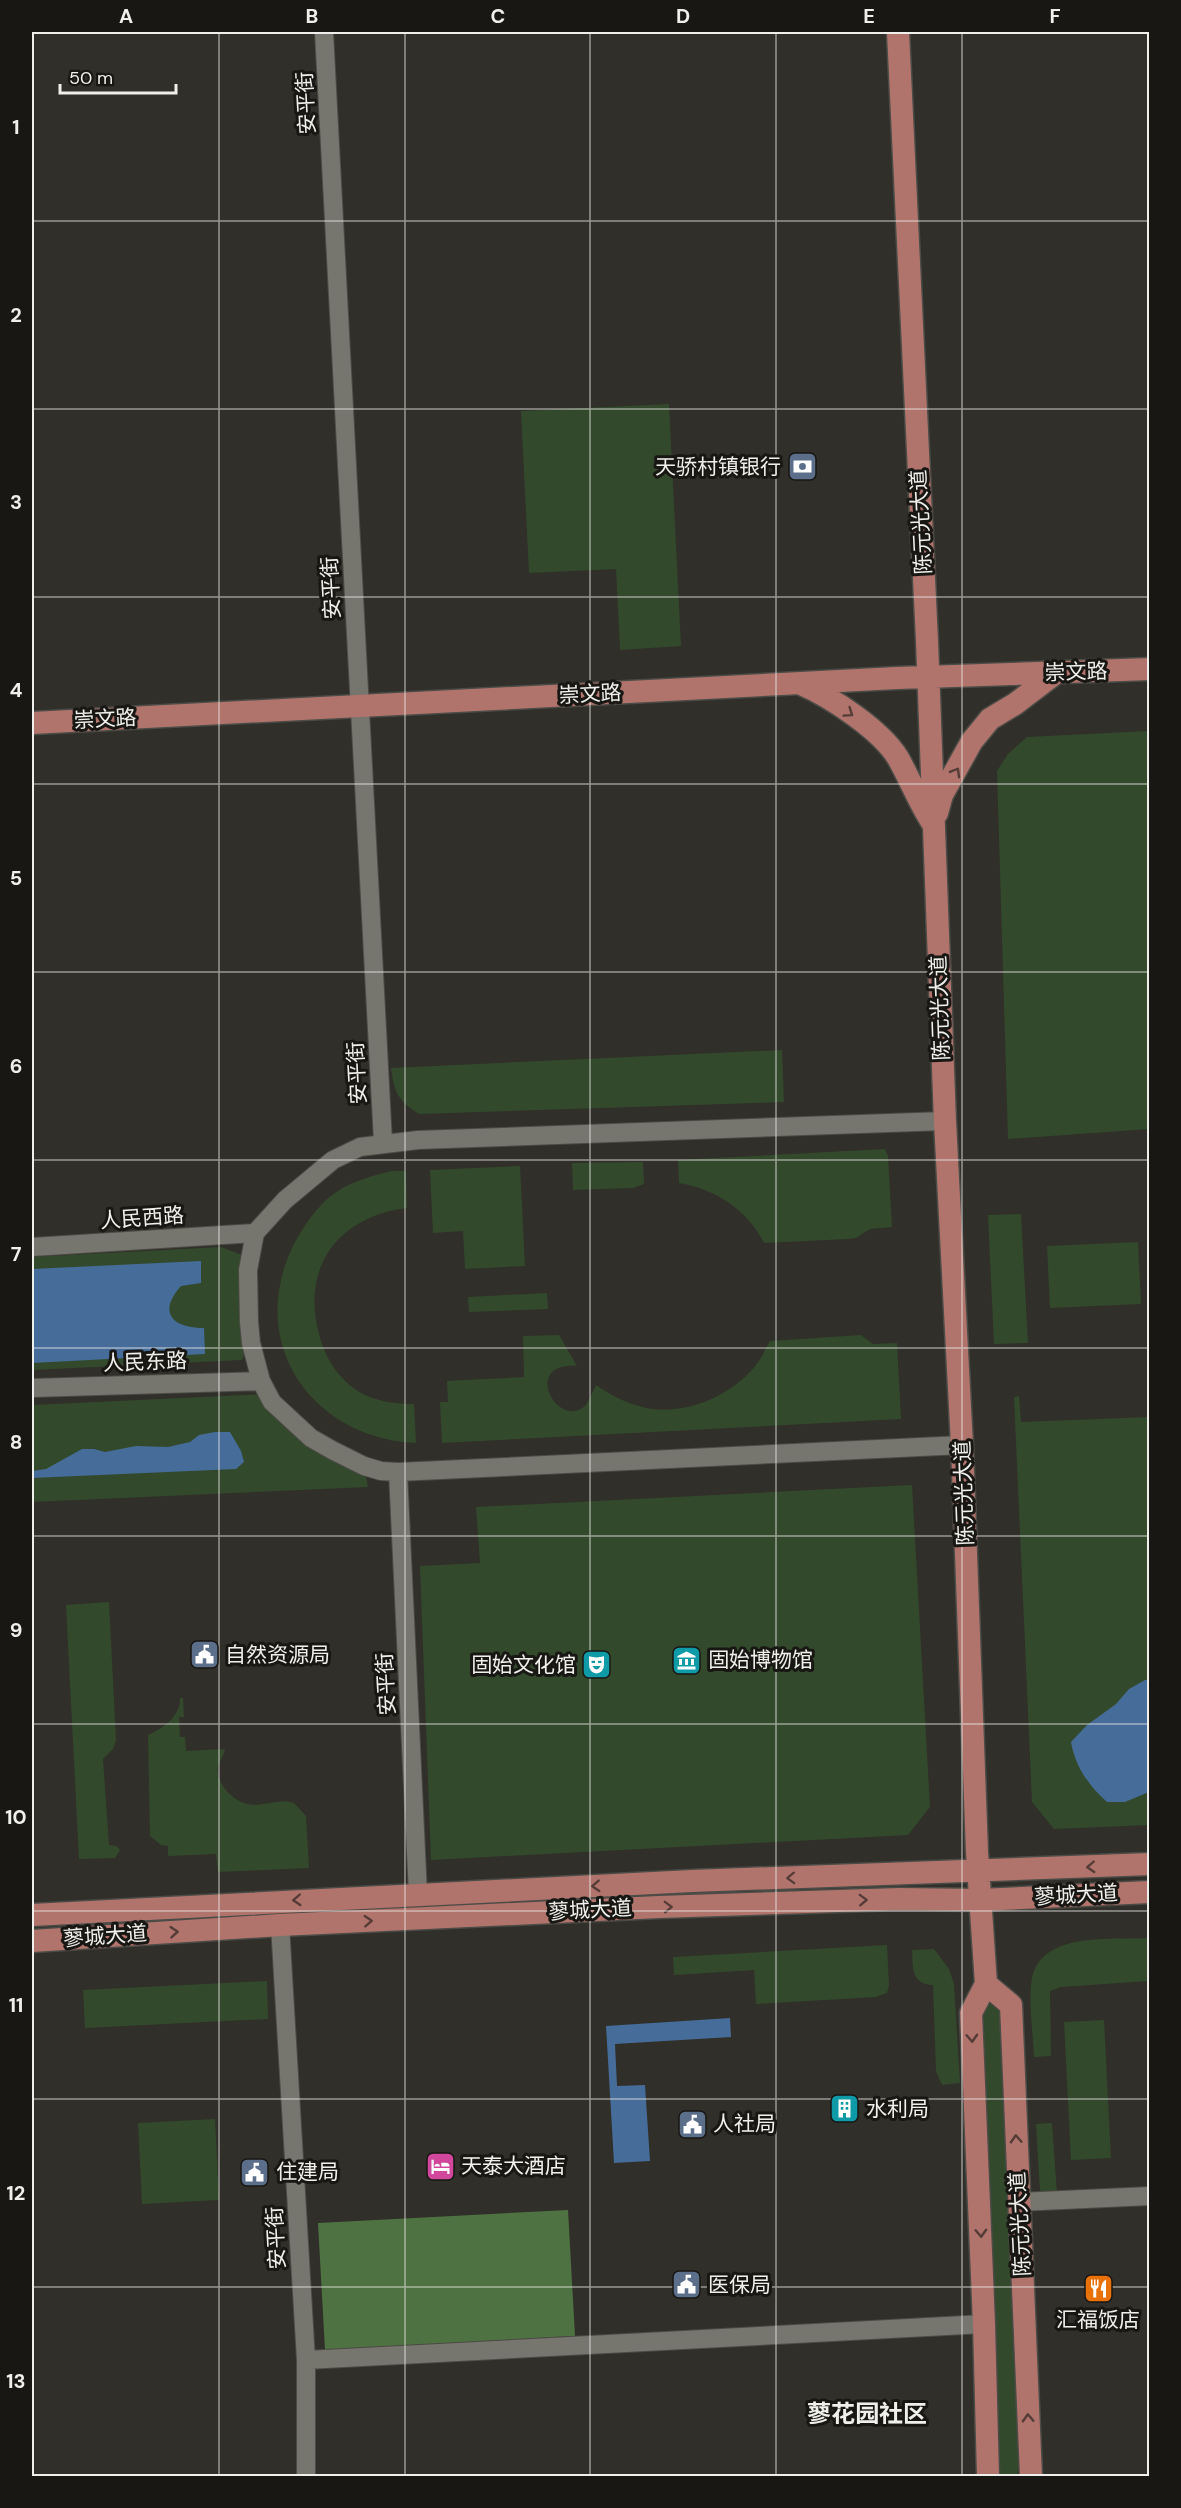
<svg xmlns="http://www.w3.org/2000/svg" width="1181" height="2508" viewBox="0 0 1181 2508" font-family="'DM Sans','Noto Sans SC',sans-serif">
	<style>
		.green { fill: #33492b }
		.forest { fill: #4e7241 }
		.water { fill: #466c99 }
		.lines { fill: none; stroke-linecap: round; stroke-linejoin: round }
		.minor-casing { stroke: #4c4b46; stroke-width: 20 }
		.major-casing { stroke: #4c4b46; stroke-width: 25 }
		.minor { stroke: #77766e; stroke-width: 18 }
		.major { stroke: #b0746c; stroke-width: 22 }
		.oneway { stroke: #553c37 }
		.grid { fill: none; stroke: #efefeb; stroke-width: 1.5; stroke-opacity: 0.55 }
		.labels { text-anchor: middle; stroke-width: 6; stroke-linejoin: round; paint-order: stroke }
		.street-label { font-size: 21px; fill: #efefeb; stroke: #181714 }
		.poi-label { font-size: 21px; fill: #efefeb; stroke: #181714; text-anchor: start }
		.quarter-label { font-size: 24px; font-weight: bold; fill: #efefeb; stroke: #181714 }
		.neatline { fill: none; stroke: #efefeb; stroke-width: 2 }
		.grid-label { font-size: 20px; text-anchor: middle; font-weight: bold; fill: #efefeb }
	</style>
	<rect width="100%" height="100%" fill="#302f29"/>
	<path class="green" d="M 669,404 L 681,646 L 620,650 L 616,569 L 529,573 L 521,411 Z
		M 1149,731 L 1149,1129 L 1008,1139 L 997,771 L 1008,754 L 1027,737 Z
		M 782,1050 L 784,1102 L 419,1114 C 398,1101 394,1092 391,1068 Z
		M 885,1149 L 888,1156 L 892,1227 L 870,1229 L 856,1238 L 848,1239 L 764,1243 C 747,1209 715,1189 679,1183 L 678,1160 Z
		M 643,1162 L 644,1184 L 633,1188 L 573,1190 L 572,1163 Z
		M 520,1166 L 525,1266 L 465,1269 L 463,1231 L 433,1233 L 430,1170 Z
		M 392,1171 L 406,1171 L 407,1208 C 341,1216 302,1264 318,1330 C 324,1357 339,1382 365,1395 C 381,1402 397,1404 414,1404 L 416,1443 C 311,1438 245,1342 294,1244 C 305,1224 320,1201 341,1189 C 356,1180 375,1175 392,1171 Z
		M 1021,1214 L 1028,1343 L 994,1344 L 988,1215 Z
		M 1138,1242 L 1141,1304 L 1050,1308 L 1047,1246 Z
		M 221,1247 L 242,1255 L 245,1353 L 242,1360 L 32,1370 L 32,1257 Z
		M 547,1293 L 548,1309 L 469,1312 L 468,1297 Z
		M 559,1335 L 577,1366 C 521,1362 557,1430 585,1406 C 589,1401 593,1391 596,1385 C 612,1396 631,1406 652,1409 C 690,1414 737,1393 759,1361 C 763,1355 766,1347 770,1341 L 861,1335 L 873,1344 L 897,1343 L 901,1419 L 442,1443 L 440,1402 L 448,1402 L 447,1381 L 524,1377 L 523,1336 Z
		M 269,1394 L 272,1402 L 364,1466 L 368,1487 L 32,1502 L 32,1405 Z
		M 1019,1396 L 1021,1422 L 1149,1417 L 1149,1825 L 1054,1829 L 1032,1802 L 1014,1397 Z
		M 912,1485 L 930,1807 L 908,1835 L 431,1860 L 420,1566 L 480,1563 L 476,1507 Z
		M 109,1602 L 116,1740 L 113,1749 L 103,1759 L 109,1845 L 117,1846 L 120,1850 L 115,1858 L 79,1859 L 66,1605 Z
		M 180,1698 L 183,1698 L 184,1717 L 179,1717 L 180,1737 L 185,1737 L 186,1751 L 225,1749 C 224,1757 219,1760 218,1767 C 216,1774 221,1783 225,1789 C 246,1813 259,1803 286,1801 L 294,1803 L 306,1816 L 309,1868 L 218,1872 L 216,1854 L 168,1856 L 168,1846 L 161,1845 L 150,1836 L 148,1735 C 163,1728 181,1716 180,1698 Z
		M 1149,1938 L 1149,1981 L 1061,1987 L 1050,1991 L 1051,2056 L 1034,2057 C 1033,2035 1028,1998 1032,1978 C 1042,1931 1112,1940 1149,1938 Z
		M 887,1945 L 889,1985 L 887,1993 L 876,1997 L 756,2004 L 754,1970 L 674,1975 L 673,1957 Z
		M 934,1949 L 949,1969 L 954,1984 L 960,2083 L 942,2085 L 936,2071 L 933,1985 C 911,1984 913,1968 912,1950 Z
		M 267,1981 L 268,2019 L 85,2028 L 83,1990 Z
		M 988,2003 L 998,2006 L 1002,2013 L 1019,2464 L 1017,2476 L 998,2476 L 982,2007 Z
		M 1104,2020 L 1111,2158 L 1071,2160 L 1064,2022 Z
		M 215,2119 L 219,2200 L 142,2204 L 138,2123 Z
		M 1052,2123 L 1057,2193 L 1040,2192 L 1036,2124 Z"/>
	<path class="forest" d="M 568,2210 L 575,2336 L 325,2350 L 318,2223 Z"/>
	<path class="water" d="M 201,1261 L 201,1283 L 181,1286 C 157,1313 173,1328 204,1328 L 205,1354 L 32,1363 L 32,1269 Z
		M 215,1432 L 230,1432 L 241,1451 L 244,1462 L 236,1469 L 32,1478 L 32,1471 L 46,1469 L 82,1449 L 94,1449 L 105,1452 L 136,1446 L 168,1447 L 190,1442 L 199,1435 Z
		M 1145,1680 L 1150,1680 L 1149,1792 L 1125,1802 L 1107,1802 C 1088,1785 1075,1766 1071,1742 L 1087,1725 L 1116,1704 L 1129,1689 Z
		M 730,2018 L 731,2037 L 615,2044 L 617,2086 L 645,2085 L 650,2161 L 614,2163 L 606,2026 Z"/>
	<g class="lines">
		<defs>
			<path id="minor" d="M 324,32 L 383,1142
				M 945,1121 L 418,1140 L 360,1147 L 333,1160 L 285,1200 L 255,1233 L 248,1270 L 249,1322 L 251,1343 L 261,1381 L 272,1402 L 311,1438 L 332,1450 L 364,1466 L 381,1471 L 398,1472 L 962,1445
				M 32,1247 L 255,1233
				M 32,1388 L 261,1381
				M 398,1472 L 418,1894
				M 280,1925 L 306,2360 L 306,2476
				M 1019,2202 L 1150,2196
				M 306,2360 L 984,2324"/>
			<path id="major" d="M 898,32 L 927,641 L 945,1121 L 962,1445 L 977,1852 L 986,1984 L 971,2013 L 984,2324 L 988,2476
				M 801,684 C 831,697 881,730 898,758 C 910,779 919,803 933,824
				M 32,723 L 897,678 L 1150,669
				M 937,813 L 942,795 L 972,741 L 990,719 L 1015,704 L 1057,672
				M 32,1915 L 692,1881 L 1150,1864
				M 32,1941 L 280,1925 L 659,1907 L 899,1899 L 980,1900 L 1150,1892
				M 986,1984 L 1011,2005 L 1031,2476"/>
		</defs>
		<use href="#minor" class="minor-casing"/>
		<use href="#major" class="major-casing"/>
		<use href="#minor" class="minor"/>
		<use href="#major" class="major"/>
	</g>
	<defs><path id="oneway-chevron" d="M-2-3.5L2.5 0L-2 3.5" fill="none" stroke-width="1.6" stroke-linecap="round" stroke-linejoin="round" transform="scale(1.5)"/></defs>
	<g class="oneway">
		<use href="#oneway-chevron" transform="translate(849 713) rotate(35)"/>
		<use href="#oneway-chevron" transform="translate(956 772) rotate(-60)"/>
		<use href="#oneway-chevron" transform="translate(1091 1867) rotate(177)"/>
		<use href="#oneway-chevron" transform="translate(791 1878) rotate(178)"/>
		<use href="#oneway-chevron" transform="translate(596 1886) rotate(177)"/>
		<use href="#oneway-chevron" transform="translate(297 1900) rotate(177)"/>
		<use href="#oneway-chevron" transform="translate(863 1900) rotate(-2)"/>
		<use href="#oneway-chevron" transform="translate(668 1907) rotate(-2)"/>
		<use href="#oneway-chevron" transform="translate(368 1921) rotate(-3)"/>
		<use href="#oneway-chevron" transform="translate(174 1932) rotate(-4)"/>
		<use href="#oneway-chevron" transform="translate(972 2038) rotate(87)"/>
		<use href="#oneway-chevron" transform="translate(1016 2139) rotate(-93)"/>
		<use href="#oneway-chevron" transform="translate(981 2233) rotate(88)"/>
		<use href="#oneway-chevron" transform="translate(1028 2418) rotate(-92)"/>
	</g>
	<path class="grid" d="M 219,32 L 219,2476M 405,32 L 405,2476M 590,32 L 590,2476M 776,32 L 776,2476M 962,32 L 962,2476M 32,221 L 1150,221M 32,409 L 1150,409M 32,597 L 1150,597M 32,784 L 1150,784M 32,972 L 1150,972M 32,1160 L 1150,1160M 32,1348 L 1150,1348M 32,1536 L 1150,1536M 32,1724 L 1150,1724M 32,1911 L 1150,1911M 32,2099 L 1150,2099M 32,2287 L 1150,2287"/>
	<defs>
		<symbol id="bank-square" viewBox="-11 -11 22 22"><rect x="-9" y="-9" width="18" height="18" rx="4" fill="#5c6f8a" stroke="#181714"/><path d="M-6-4H6V4H-6ZM0-2.3a2.3 2.3 0 1 0 0 4.6a2.3 2.3 0 1 0 0-4.6Z" fill="#fff"/></symbol>
		<symbol id="civic-square" viewBox="-11 -11 22 22"><rect x="-9" y="-9" width="18" height="18" rx="4" fill="#5c6f8a" stroke="#181714"/><path d="M-.6-6.5H3V-4.5H.6V-3L4-1V1h2V6H-6V1h2V-1L-.6-3ZM-1.2 2.5V6h2.4V2.5Z" fill="#fff"/></symbol>
		<symbol id="museum-square" viewBox="-11 -11 22 22"><rect x="-9" y="-9" width="18" height="18" rx="4" fill="#0f9aa8" stroke="#181714"/><path d="M0-6L6-3V-2H-6V-3ZM-5-1h2V3h-2ZM-1-1h2V3h-2ZM3-1h2V3H3ZM-6 4H6V6H-6Z" fill="#fff"/></symbol>
		<symbol id="theatre-square" viewBox="-11 -11 22 22"><rect x="-9" y="-9" width="18" height="18" rx="4" fill="#0f9aa8" stroke="#181714"/><path d="M-5-5.5Q0-4 5-5.5V0Q5 5 0 6Q-5 5-5 0ZM-3.3-2.5H-1v1.5H-3.3ZM1-2.5H3.3v1.5H1ZM-2.8 1Q0 5.5 2.8 1Z" fill="#fff"/></symbol>
		<symbol id="building-square" viewBox="-11 -11 22 22"><rect x="-9" y="-9" width="18" height="18" rx="4" fill="#0f9aa8" stroke="#181714"/><path d="M-4-6H4V6H1V3H-1V6H-4ZM-2.5-4.3h1.7v1.8h-1.7ZM.8-4.3h1.7v1.8H.8ZM-2.5-1h1.7V.8h-1.7ZM.8-1h1.7V.8H.8Z" fill="#fff"/></symbol>
		<symbol id="hotel-square" viewBox="-11 -11 22 22"><rect x="-9" y="-9" width="18" height="18" rx="4" fill="#d1479c" stroke="#181714"/><path d="M-6-4.5h1.5V1H6V5H4.5V3h-9V5H-6ZM-4 0a1.8 1.8 0 1 1 3.6 0ZM.5 0V-2.5h3Q6-2.5 6 0Z" fill="#fff"/></symbol>
		<symbol id="restaurant-square" viewBox="-11 -11 22 22"><rect x="-9" y="-9" width="18" height="18" rx="4" fill="#e8710a" stroke="#181714"/><path d="M-5-6h1v4h1v-4h1v4h1v-4h1v5L-1.5 .5V6h-2V.5L-5-1ZM5-6V6H3V1.5H1.5Q1.5-4 5-6Z" fill="#fff"/></symbol>
	</defs>
	<g fill-rule="evenodd">
		<use href="#bank-square" x="786" y="450" width="33" height="33"/>
		<use href="#civic-square" x="188" y="1638" width="33" height="33"/>
		<use href="#museum-square" x="670" y="1644" width="33" height="33"/>
		<use href="#theatre-square" x="580" y="1648" width="33" height="33"/>
		<use href="#building-square" x="828" y="2092" width="33" height="33"/>
		<use href="#civic-square" x="676" y="2108" width="33" height="33"/>
		<use href="#hotel-square" x="424" y="2150" width="33" height="33"/>
		<use href="#civic-square" x="238" y="2156" width="33" height="33"/>
		<use href="#civic-square" x="670" y="2268" width="33" height="33"/>
		<use href="#restaurant-square" x="1082" y="2272" width="33" height="33"/>
	</g>
	<g class="labels">
		<g class="street-label">
			<text transform="translate(306 103) rotate(-93)" y="7">安平街</text>
			<text transform="translate(921 522) rotate(-93)" y="7">陈元光大道</text>
			<text transform="translate(331 588) rotate(-93)" y="7">安平街</text>
			<text transform="translate(1076 672) rotate(-2)" y="7">崇文路</text>
			<text transform="translate(590 694) rotate(-3)" y="7">崇文路</text>
			<text transform="translate(105 719) rotate(-3)" y="7">崇文路</text>
			<text transform="translate(940 1008) rotate(-92)" y="7">陈元光大道</text>
			<text transform="translate(357 1073) rotate(-93)" y="7">安平街</text>
			<text transform="translate(142 1218) rotate(-4)" y="7">人民西路</text>
			<text transform="translate(145 1362) rotate(-2)" y="7">人民东路</text>
			<text transform="translate(964 1493) rotate(-92)" y="7">陈元光大道</text>
			<text transform="translate(386 1684) rotate(-93)" y="7">安平街</text>
			<text transform="translate(1076 1895) rotate(-3)" y="7">蓼城大道</text>
			<text transform="translate(590 1910) rotate(-3)" y="7">蓼城大道</text>
			<text transform="translate(105 1936) rotate(-4)" y="7">蓼城大道</text>
			<text transform="translate(1020 2224) rotate(-93)" y="7">陈元光大道</text>
			<text transform="translate(276 2238) rotate(-93)" y="7">安平街</text>
		</g>
		<g class="poi-label">
			<text x="781" y="474" text-anchor="end">天骄村镇银行</text>
			<text x="225" y="1662">自然资源局</text>
			<text x="708" y="1667">固始博物馆</text>
			<text x="576" y="1672" text-anchor="end">固始文化馆</text>
			<text x="866" y="2116">水利局</text>
			<text x="713" y="2131">人社局</text>
			<text x="461" y="2173">天泰大酒店</text>
			<text x="276" y="2179">住建局</text>
			<text x="708" y="2292">医保局</text>
			<text x="1098" y="2327" text-anchor="middle">汇福饭店</text>
		</g>
		<g class="quarter-label">
			<text x="867" y="2422">蓼花园社区</text>
		</g>
	</g>
	<rect width="1181" height="2508" fill="none" stroke="#181714" stroke-width="66"/>
	<path d="M60 84v9h116v-9" fill="none" stroke="#efefeb" stroke-width="3"/>
	<text x="69" y="84" font-size="18" fill="#efefeb" stroke="#181714" stroke-width="4.5" paint-order="stroke">50 m</text>
	<rect x="33" y="33" width="1115" height="2442" class="neatline"/>
	<g class="grid-label">
		<text x="126" y="23">A</text>
		<text x="312" y="23">B</text>
		<text x="498" y="23">C</text>
		<text x="683" y="23">D</text>
		<text x="869" y="23">E</text>
		<text x="1055" y="23">F</text>
		<text x="16" y="134">1</text>
		<text x="16" y="322">2</text>
		<text x="16" y="509">3</text>
		<text x="16" y="697">4</text>
		<text x="16" y="885">5</text>
		<text x="16" y="1073">6</text>
		<text x="16" y="1261">7</text>
		<text x="16" y="1449">8</text>
		<text x="16" y="1637">9</text>
		<text x="16" y="1824">10</text>
		<text x="16" y="2012">11</text>
		<text x="16" y="2200">12</text>
		<text x="16" y="2388">13</text>
	</g>
</svg>
